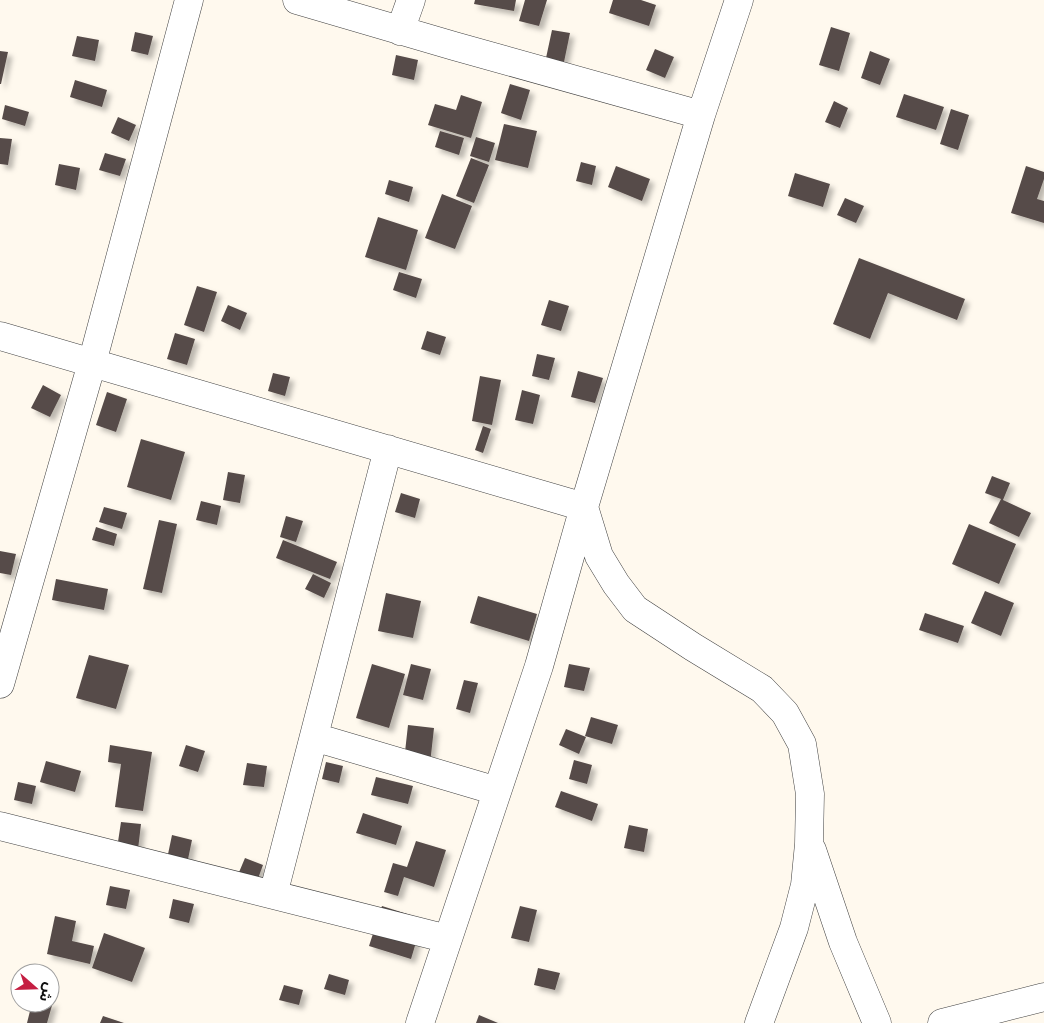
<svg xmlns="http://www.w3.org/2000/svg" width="1044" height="1023" viewBox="0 0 1044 1023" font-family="Georgia,'Noto Sans Arabic',serif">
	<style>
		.building { fill: #574c49; filter: url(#shadow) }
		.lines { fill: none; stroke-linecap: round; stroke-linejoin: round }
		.street-casing { stroke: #414141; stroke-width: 29 }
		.street { stroke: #fff; stroke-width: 28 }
	</style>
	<defs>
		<filter id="shadow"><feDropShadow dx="4.5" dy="4.5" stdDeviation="2.5" flood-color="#0004"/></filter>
	</defs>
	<rect width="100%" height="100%" fill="#fff9ee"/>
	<path class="building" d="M 475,0 L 516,0 L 514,11 L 474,4 Z
		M 525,0 L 547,0 L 539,26 L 519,21 Z
		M 613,0 L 641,0 L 656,5 L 649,26 L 609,13 Z
		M 831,27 L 850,33 L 839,71 L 819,65 Z
		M 552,30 L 570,33 L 564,62 L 546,58 Z
		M 135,32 L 153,36 L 148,55 L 131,51 Z
		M 77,36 L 99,40 L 95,61 L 72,56 Z
		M 655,49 L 674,57 L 665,78 L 646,70 Z
		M 0,51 L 8,52 L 1,84 L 0,84 Z
		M 870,51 L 890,59 L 880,85 L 861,78 Z
		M 396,55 L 418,60 L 414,80 L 392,75 Z
		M 75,80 L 107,90 L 102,107 L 70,97 Z
		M 510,84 L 530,90 L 521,120 L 501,113 Z
		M 904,94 L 944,107 L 936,130 L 896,117 Z
		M 461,95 L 482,102 L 471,138 L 428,125 L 435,104 L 456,110 Z
		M 834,101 L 848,108 L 840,128 L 825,122 Z
		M 5,105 L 29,112 L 25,126 L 2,119 Z
		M 951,109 L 969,115 L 958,150 L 940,144 Z
		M 118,117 L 136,125 L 129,141 L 111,133 Z
		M 504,124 L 537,131 L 528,168 L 495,160 Z
		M 440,131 L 464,138 L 459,155 L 435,147 Z
		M 476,137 L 495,143 L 489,162 L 470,156 Z
		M 0,138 L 12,139 L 8,165 L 0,164 Z
		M 105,153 L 126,159 L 120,176 L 99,170 Z
		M 471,158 L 489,165 L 474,203 L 456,196 Z
		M 581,162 L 596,166 L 592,185 L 576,181 Z
		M 59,164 L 80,168 L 76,190 L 55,185 Z
		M 616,166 L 650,179 L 642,201 L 608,187 Z
		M 1026,166 L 1044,172 L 1044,179 L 1037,199 L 1044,201 L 1044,223 L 1011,213 Z
		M 795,173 L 830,184 L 823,207 L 788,196 Z
		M 389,180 L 413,187 L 409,202 L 385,194 Z
		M 442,194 L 472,206 L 455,249 L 425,238 Z
		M 845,198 L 864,206 L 856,223 L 837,215 Z
		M 378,217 L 418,230 L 406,270 L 365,257 Z
		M 859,258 L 965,299 L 957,320 L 888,293 L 870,339 L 833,324 Z
		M 399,272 L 422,279 L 416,298 L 393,290 Z
		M 197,286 L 217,292 L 204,332 L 184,325 Z
		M 549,300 L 569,306 L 561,331 L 541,325 Z
		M 228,305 L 247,313 L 240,330 L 221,321 Z
		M 427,331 L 446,337 L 440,355 L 421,349 Z
		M 175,333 L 195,339 L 187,365 L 167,359 Z
		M 537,354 L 555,358 L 549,380 L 532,376 Z
		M 578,371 L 603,378 L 595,403 L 571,397 Z
		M 273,373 L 290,377 L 285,396 L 268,391 Z
		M 480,376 L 501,380 L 492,425 L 472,421 Z
		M 43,385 L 61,395 L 50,417 L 31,408 Z
		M 522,390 L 540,395 L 533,424 L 515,420 Z
		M 107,392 L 127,399 L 116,432 L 96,425 Z
		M 483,426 L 491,429 L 483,453 L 475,450 Z
		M 141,439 L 185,452 L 171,500 L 127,487 Z
		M 228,472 L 245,475 L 240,503 L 223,500 Z
		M 992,476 L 1010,483 L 1003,500 L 1031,513 L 1019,537 L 989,523 L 1001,499 L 985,493 Z
		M 401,493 L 420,499 L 415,518 L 395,512 Z
		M 201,501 L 221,506 L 217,525 L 196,520 Z
		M 104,507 L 127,513 L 122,529 L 99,522 Z
		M 286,516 L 303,521 L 296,542 L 280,537 Z
		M 159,520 L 177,524 L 162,593 L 143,589 Z
		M 969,524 L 1016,544 L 999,584 L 952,564 Z
		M 96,527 L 117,534 L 114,546 L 92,540 Z
		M 283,540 L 337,562 L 330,579 L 276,558 Z
		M 0,551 L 16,554 L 11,575 L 0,573 Z
		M 313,574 L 331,583 L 324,598 L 305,589 Z
		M 56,579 L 108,589 L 104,610 L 52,600 Z
		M 985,591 L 1014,603 L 1001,636 L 971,623 Z
		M 386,593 L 421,601 L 413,638 L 378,631 Z
		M 478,596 L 537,614 L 529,641 L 470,623 Z
		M 925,613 L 964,626 L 958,643 L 919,630 Z
		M 89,655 L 129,665 L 116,709 L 76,698 Z
		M 372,664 L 405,674 L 389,728 L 356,718 Z
		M 411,664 L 431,669 L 423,700 L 403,695 Z
		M 569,664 L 590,668 L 584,691 L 564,687 Z
		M 464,680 L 478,683 L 470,713 L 456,709 Z
		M 591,717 L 618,725 L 612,744 L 585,736 Z
		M 408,725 L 434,728 L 430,764 L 404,761 Z
		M 566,729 L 586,737 L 579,754 L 559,745 Z
		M 110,745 L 152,752 L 143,811 L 115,807 L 121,764 L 108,762 Z
		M 186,745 L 205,751 L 198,772 L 179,766 Z
		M 574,760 L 592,765 L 587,784 L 569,779 Z
		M 46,761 L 81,771 L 75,792 L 40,782 Z
		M 326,762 L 343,766 L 339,783 L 322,779 Z
		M 247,763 L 267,766 L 264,787 L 243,785 Z
		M 376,777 L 413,786 L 408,804 L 371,795 Z
		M 18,782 L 36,786 L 32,804 L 14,800 Z
		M 561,791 L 598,804 L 592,821 L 555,807 Z
		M 363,813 L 402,826 L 396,845 L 356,833 Z
		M 121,822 L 141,824 L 137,858 L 116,855 Z
		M 629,825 L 648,829 L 644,852 L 624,848 Z
		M 172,835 L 192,840 L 187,864 L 167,859 Z
		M 416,841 L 446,850 L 434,887 L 404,877 L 398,896 L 384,892 L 393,863 L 407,867 Z
		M 245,858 L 263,865 L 256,884 L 237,877 Z
		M 110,886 L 130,890 L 126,909 L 106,905 Z
		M 173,899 L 194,904 L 189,923 L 169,918 Z
		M 382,906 L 423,919 L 411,959 L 369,946 Z
		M 520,906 L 537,910 L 529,942 L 511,938 Z
		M 55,916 L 76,921 L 72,941 L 94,946 L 90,964 L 47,954 Z
		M 104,933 L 145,948 L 132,982 L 92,968 Z
		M 538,968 L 560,973 L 555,990 L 534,985 Z
		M 329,974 L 349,980 L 345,995 L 324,989 Z
		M 284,985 L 303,990 L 299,1005 L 279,1000 Z
		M 50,1001 L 53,1002 L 47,1023 L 27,1023 L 32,1003 L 50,1003 Z
		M 479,1015 L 498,1023 L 476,1023 Z
		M 103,1016 L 124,1023 L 100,1023 Z"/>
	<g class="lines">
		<defs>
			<path id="street" d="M 297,0 L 454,46 L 701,115
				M 400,31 L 411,0
				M 0,336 L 584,507 L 599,556 L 616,584 L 635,609 L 693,647 L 762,689 L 785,713 L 802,744 L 810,794 L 809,844 L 805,885 L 794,928 L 759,1023
				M 0,684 L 92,363 L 189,0
				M 314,737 L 497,791
				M 0,826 L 448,939
				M 812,850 L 843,942 L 877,1023
				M 273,895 L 388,449
				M 420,1023 L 539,666 L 584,507 L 701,115 L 739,0
				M 942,1023 L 1044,997"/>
		</defs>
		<use href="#street" class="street-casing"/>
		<use href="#street" class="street"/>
	</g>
	<g transform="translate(35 988) rotate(110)"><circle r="24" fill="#ffffff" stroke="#9f9f9f"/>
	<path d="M0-4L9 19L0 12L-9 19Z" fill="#c51e42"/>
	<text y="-8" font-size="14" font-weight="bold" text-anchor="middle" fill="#0e0e0e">ش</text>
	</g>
</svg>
